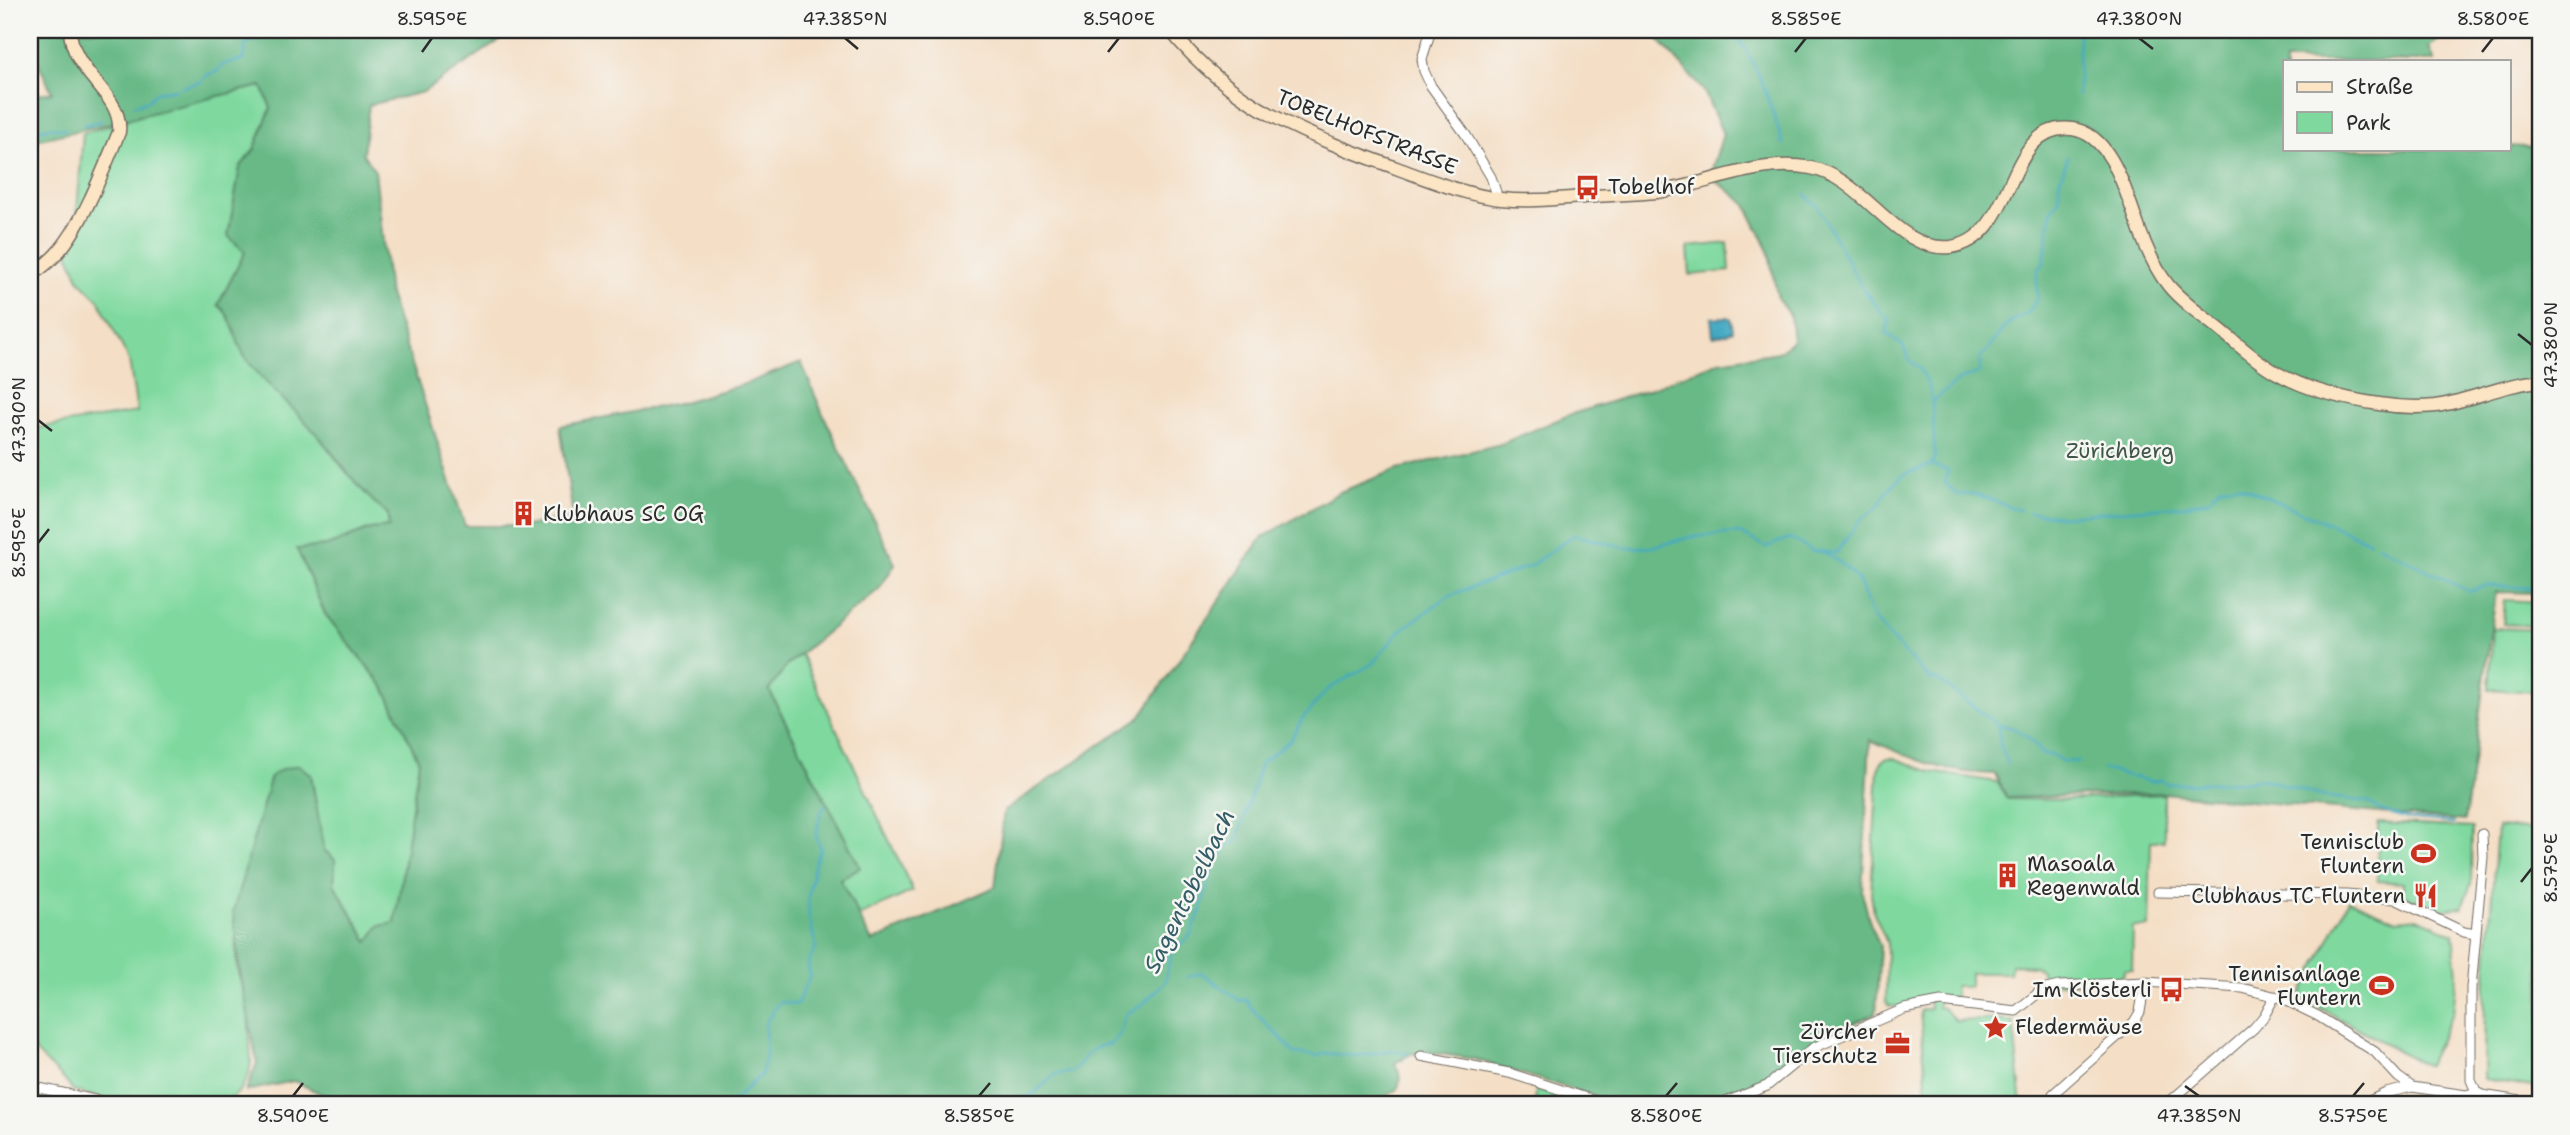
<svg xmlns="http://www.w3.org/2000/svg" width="2570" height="1135" viewBox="0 0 2570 1135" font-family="'Shantell Sans',sans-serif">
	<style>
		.green { fill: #7fd99f; stroke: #558265; stroke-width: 2 }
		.forest { fill: #67b986; stroke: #497258; stroke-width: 2 }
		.water { fill: #42a8c2; stroke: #366a76; stroke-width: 2 }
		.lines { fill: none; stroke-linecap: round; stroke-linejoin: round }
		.stream { stroke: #42a8c2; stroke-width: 2.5 }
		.street-casing { stroke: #716a61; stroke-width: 11 }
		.secondary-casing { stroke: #716a61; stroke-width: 15 }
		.street { stroke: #fff; stroke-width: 9 }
		.secondary { stroke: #fce5c4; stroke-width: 12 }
		.ticks { fill: none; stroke: #2b2b2b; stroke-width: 2.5 }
		.labels { text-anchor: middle; stroke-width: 5; stroke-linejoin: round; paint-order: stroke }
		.street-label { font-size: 21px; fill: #2b2b2b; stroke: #f6f6f2 }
		.poi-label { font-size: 21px; fill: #2b2b2b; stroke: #f6f6f2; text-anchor: end }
		.park-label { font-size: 21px; fill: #405648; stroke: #f6f6f2 }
		.water-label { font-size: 23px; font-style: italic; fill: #345d67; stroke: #f6f6f2 }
		.neatline { fill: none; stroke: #2b2b2b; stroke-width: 2.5 }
		.ticks-label { font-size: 18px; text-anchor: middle; fill: #2b2b2b }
	</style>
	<rect width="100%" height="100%" fill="#f6f6f2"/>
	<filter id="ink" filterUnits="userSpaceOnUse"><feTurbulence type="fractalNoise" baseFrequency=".0143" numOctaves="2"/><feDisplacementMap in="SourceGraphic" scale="14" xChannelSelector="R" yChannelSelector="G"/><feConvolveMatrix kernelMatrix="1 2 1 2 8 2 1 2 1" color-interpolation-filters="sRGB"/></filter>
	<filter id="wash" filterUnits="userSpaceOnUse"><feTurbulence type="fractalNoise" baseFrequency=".00686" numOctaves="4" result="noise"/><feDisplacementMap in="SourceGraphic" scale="28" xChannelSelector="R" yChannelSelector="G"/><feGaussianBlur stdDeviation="1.57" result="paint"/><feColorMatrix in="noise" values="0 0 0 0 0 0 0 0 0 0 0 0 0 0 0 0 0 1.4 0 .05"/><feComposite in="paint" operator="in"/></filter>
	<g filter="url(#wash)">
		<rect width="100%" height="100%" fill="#f4dec5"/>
		<path class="green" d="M 262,86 L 271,108 L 254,150 L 240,167 L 246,251 L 218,305 L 223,309 L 343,468 L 378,506 L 387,513 L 389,527 L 371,529 L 327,546 L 298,549 L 325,614 L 384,687 L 419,761 L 395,923 L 369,943 L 334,884 L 335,860 L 324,850 L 311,775 L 234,912 L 237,967 L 248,1013 L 251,1061 L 249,1074 L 242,1088 L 226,1105 L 131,1105 L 73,1091 C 62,1073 43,1062 30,1045 L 30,429 L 137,412 L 129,360 L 98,299 L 80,281 L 66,248 L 84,223 L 77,212 L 83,133 L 184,103 Z
			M 1728,243 L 1730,271 L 1690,275 L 1688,247 Z
			M 2505,600 L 2540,602 L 2539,626 L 2503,624 Z
			M 2493,628 L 2540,630 L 2536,692 L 2489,689 Z
			M 801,654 L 913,891 L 859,916 L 840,879 L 860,867 L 769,690 L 788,664 Z
			M 1888,758 L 1894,758 L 1931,772 L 1997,782 L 2007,799 L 2066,800 L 2164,794 L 2164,841 L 2151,841 L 2149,927 L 2133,927 L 2132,970 L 2124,970 L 2123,977 L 2044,985 L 2041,971 L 2035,966 L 2011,965 L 2010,973 L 1970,973 L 1970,986 L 1955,986 L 1955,999 L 1939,997 L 1938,1007 L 1943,1008 L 1956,1021 L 2004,1019 L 2004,1021 L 2013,1021 L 2022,1105 L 1928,1105 L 1920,1010 L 1930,1008 L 1929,998 L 1899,1007 L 1889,1006 L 1886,1002 L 1887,943 L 1874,913 L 1871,894 L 1878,769 L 1883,760 Z
			M 2378,823 L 2472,828 L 2471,884 L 2462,907 L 2436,911 L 2403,894 L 2403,883 L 2377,881 Z
			M 2497,827 L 2540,830 L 2540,1088 L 2484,1079 L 2485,991 Z
			M 2349,900 L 2397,920 L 2418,918 L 2453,934 L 2457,975 L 2453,1013 L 2427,1066 L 2300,997 Z
			M 1536,1089 L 1587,1105 L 1535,1105 Z"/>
		<path class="forest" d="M 31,30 L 515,30 L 423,92 L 369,105 L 363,154 L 375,171 L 389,294 L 465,526 L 526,526 L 573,516 L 560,426 L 683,402 L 748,383 L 801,362 L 822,412 L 895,564 L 879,589 L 788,664 L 769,690 L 860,867 L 840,879 L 872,942 L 995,887 L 1004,811 L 1140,717 L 1262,538 L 1340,492 L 1398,469 L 1501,444 L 1569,415 L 1644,391 L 1720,361 L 1779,352 L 1793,340 L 1790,316 L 1778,299 L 1768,249 L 1745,203 L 1710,176 L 1723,134 L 1704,91 L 1650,30 L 2452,30 L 2429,47 L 2435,61 L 2285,61 L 2285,149 L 2509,149 L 2509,146 L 2540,148 L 2540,593 L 2496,592 L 2465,821 L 2163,793 L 2007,798 L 1995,774 C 1942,773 1917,760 1870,740 L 1862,892 L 1870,923 L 1880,946 L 1876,1013 L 1813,1042 L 1765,1082 L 1703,1105 L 1623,1105 L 1474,1059 L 1428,1052 L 1411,1054 L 1395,1063 L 1401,1078 L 1397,1090 L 1371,1105 L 345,1105 L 294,1081 L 246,1091 L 257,1063 L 239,966 L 233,912 L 271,776 L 283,769 L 299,765 L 311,775 L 324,850 L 335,860 L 334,884 L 368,942 L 379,926 L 395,923 L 419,761 L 384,687 L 325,614 L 297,549 L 327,546 L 371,529 L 389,527 L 388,514 C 360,493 341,463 319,437 C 297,410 265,386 245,357 C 235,342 234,316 218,305 L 245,252 L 228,236 L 240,167 L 254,150 L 271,108 L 262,86 C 184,103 108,126 30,141 L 30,95 L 52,92 L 35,56 Z"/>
		<path class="water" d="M 1728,317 L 1731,319 L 1733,330 L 1725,334 L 1713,336 L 1711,318 Z"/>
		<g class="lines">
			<path class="stream" d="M 1731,30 C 1759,61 1770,106 1783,144
				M 182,87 L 200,82 L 207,75 L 216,72 L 224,64 L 243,60 L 246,43 L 268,36 L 271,30
				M 2078,95 L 2079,30
				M 135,105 L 149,100 L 156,92 L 177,89
				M 84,125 L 101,121
				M 30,133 L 49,127 L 65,129
				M 1932,402 L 1959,380 L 1980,372 L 1980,359 L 2003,329 L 2012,321 L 2029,312 L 2037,299 L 2037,271 L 2044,263 L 2051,211 L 2059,200 L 2059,182 L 2068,157
				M 1932,465 L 1948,471 L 1945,483 L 1957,495 L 1975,494 L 2019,510
				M 2029,512 L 2061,516 L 2183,506 L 2209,500 L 2221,486 L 2239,485 L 2369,541
				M 2378,545 L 2468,591 L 2487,585 L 2540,589
				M 1825,553 C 1838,561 1850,569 1859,582 C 1865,593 1866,607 1874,618 C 1890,640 1911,659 1930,679 L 1938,680 L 1998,725 C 2019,726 2030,739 2043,754 L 2052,755 L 2062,761 L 2078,762
				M 1998,725 L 2000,744 L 2008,764
				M 2103,769 L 2151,782 L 2161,780 L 2167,784 L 2246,782 L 2258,779 L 2271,781 L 2321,796 L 2368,802 L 2380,810 L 2408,819 L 2454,823
				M 1188,977 L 1202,973 L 1240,1001 L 1245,999 C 1259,1021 1279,1033 1294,1053 L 1318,1056 L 1324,1053 L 1358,1056 L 1392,1050 L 1409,1054
				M 729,1105 L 761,1075 L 766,1057 L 765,1024 L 779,1002 L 797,1004 L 810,976 L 808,963 L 816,948 L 809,918 L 808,897 L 815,862 L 821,848 L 816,838 L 820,815 L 825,805
				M 1009,1105 L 1032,1095 L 1056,1074 L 1073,1072 C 1084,1058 1092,1045 1111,1044 L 1119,1035 L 1126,1014 L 1143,1004 L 1166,981 L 1168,965 L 1174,949 L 1190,936 L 1201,910 L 1213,866 L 1227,847 L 1237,840 L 1261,763 L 1290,740 L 1303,718 L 1327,690 L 1372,664 L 1400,631 L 1448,596 L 1530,566 L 1574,535 L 1627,548 L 1652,547 L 1691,537 L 1740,533 L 1766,547 L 1790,538 L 1812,551 L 1836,553 L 1860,520 L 1878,507 L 1887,491 L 1903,475 L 1931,465 L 1935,457 L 1932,402 L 1928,384 L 1920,369 L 1910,361 L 1903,346 L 1886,333 L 1890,320 C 1878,312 1874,301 1864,291 L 1817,205 L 1811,201 L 1806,194"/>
		</g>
	</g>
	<g filter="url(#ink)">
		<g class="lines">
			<defs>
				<path id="street" d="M 1431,30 L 1422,59 L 1424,71 L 1431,86 L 1466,135 L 1491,177 L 1496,192 L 1496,199
					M 2158,892 L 2346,895 L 2395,899 L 2464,932 L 2475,934
					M 1421,1056 L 1509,1073 L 1608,1105
					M 30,1086 L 118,1105
					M 2476,1092 L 2471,1080 L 2471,988 L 2483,857 L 2482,834
					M 1718,1105 L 1767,1086 L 1813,1048 L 1904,1009 L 1941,1002 L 2016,1011 L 2042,990 L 2059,986 L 2145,982 L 2242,988 L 2281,998 L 2318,1016 L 2375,1052 L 2398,1077 L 2412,1087 L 2466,1095 L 2476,1092 L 2482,1095 L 2540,1104
					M 2054,1105 L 2051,1102 L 2053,1094 L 2134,1022 L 2140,1012 L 2145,982
					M 2166,1105 L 2254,1028 L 2264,1016 L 2275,996
					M 2361,1105 L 2386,1093 L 2412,1087"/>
				<path id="secondary" d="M 1170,30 C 1235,109 1306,135 1399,169 C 1432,181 1466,195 1501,199 C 1529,202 1556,199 1583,197 C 1608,195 1633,194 1657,192 C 1709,185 1758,158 1811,168 C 1865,178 1896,253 1951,247 C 2018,238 2004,121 2072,129 C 2114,134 2128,201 2141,234 C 2148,252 2156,270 2168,285 C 2182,302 2201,315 2218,328 C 2237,343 2255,361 2277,373 C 2307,390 2345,399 2379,404 C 2397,407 2417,408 2436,406 C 2472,400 2504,384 2540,381
					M 30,276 C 40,269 51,261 59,251 C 83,224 105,166 119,132 C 123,93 72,75 70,30"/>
			</defs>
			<use href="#street" class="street-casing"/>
			<use href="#secondary" class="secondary-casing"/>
			<use href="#street" class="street"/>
			<use href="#secondary" class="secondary"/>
		</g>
	</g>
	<path class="ticks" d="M 845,38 L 858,49M 2139,38 L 2153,49M 422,52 L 432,38M 1108,52 L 1119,38M 1795,52 L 1806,38M 2482,52 L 2493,38M 2518,334 L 2532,345M 38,420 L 52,431M 38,543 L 49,529M 2521,882 L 2532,868M 2185,1086 L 2199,1096M 293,1096 L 303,1083M 979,1096 L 990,1083M 1666,1096 L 1677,1083M 2353,1096 L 2364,1083"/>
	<defs>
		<symbol id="bus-bare" viewBox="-9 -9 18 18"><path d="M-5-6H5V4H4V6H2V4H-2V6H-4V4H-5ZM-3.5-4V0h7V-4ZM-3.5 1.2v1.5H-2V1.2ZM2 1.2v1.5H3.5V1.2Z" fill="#c8321e" stroke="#f6f6f2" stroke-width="2.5" paint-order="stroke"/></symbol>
		<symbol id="building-bare" viewBox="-9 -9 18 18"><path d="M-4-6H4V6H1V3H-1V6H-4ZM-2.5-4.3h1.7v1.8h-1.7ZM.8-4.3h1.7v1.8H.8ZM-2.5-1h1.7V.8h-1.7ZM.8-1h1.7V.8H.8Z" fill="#c8321e" stroke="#f6f6f2" stroke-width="2.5" paint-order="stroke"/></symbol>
		<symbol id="stadium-bare" viewBox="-9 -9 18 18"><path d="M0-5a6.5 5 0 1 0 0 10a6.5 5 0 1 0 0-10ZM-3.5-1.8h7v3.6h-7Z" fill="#c8321e" stroke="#f6f6f2" stroke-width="2.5" paint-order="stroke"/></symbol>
		<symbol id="restaurant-bare" viewBox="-9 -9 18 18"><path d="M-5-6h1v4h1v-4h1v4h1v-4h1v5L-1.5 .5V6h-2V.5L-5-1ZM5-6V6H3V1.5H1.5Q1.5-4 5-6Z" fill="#c8321e" stroke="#f6f6f2" stroke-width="2.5" paint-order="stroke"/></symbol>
		<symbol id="sight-bare" viewBox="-9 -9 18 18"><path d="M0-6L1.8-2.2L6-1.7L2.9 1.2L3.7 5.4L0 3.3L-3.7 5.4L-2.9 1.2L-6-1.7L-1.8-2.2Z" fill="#c8321e" stroke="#f6f6f2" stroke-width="2.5" paint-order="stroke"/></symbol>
		<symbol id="office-bare" viewBox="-9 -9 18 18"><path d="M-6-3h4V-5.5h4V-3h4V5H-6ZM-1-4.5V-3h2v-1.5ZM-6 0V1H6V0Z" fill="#c8321e" stroke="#f6f6f2" stroke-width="2.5" paint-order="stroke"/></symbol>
	</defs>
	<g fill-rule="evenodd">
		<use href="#bus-bare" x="1570" y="170" width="35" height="35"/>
		<use href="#building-bare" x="506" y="496" width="35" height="35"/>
		<use href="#stadium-bare" x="2406" y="836" width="35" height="35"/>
		<use href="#building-bare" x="1990" y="858" width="35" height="35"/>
		<use href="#restaurant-bare" x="2408" y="878" width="35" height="35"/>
		<use href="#stadium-bare" x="2364" y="968" width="35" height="35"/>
		<use href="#bus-bare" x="2154" y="972" width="35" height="35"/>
		<use href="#sight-bare" x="1978" y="1010" width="35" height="35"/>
		<use href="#office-bare" x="1880" y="1026" width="35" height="35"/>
	</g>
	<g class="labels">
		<g class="street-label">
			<text transform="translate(1367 132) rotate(22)" y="7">TOBELHOFSTRASSE</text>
		</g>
		<g class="poi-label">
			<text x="1608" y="194" text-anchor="start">Tobelhof</text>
			<text x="543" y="521" text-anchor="start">Klubhaus SC OG</text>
			<text x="2404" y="849">Tennisclub<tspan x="2404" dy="24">Fluntern</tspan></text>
			<text x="2027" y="871" text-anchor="start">Masoala<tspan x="2027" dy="24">Regenwald</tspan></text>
			<text x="2405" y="903">Clubhaus TC Fluntern</text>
			<text x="2361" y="981">Tennisanlage<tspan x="2361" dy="24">Fluntern</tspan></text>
			<text x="2152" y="997">Im Klösterli</text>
			<text x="2015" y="1034" text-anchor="start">Fledermäuse</text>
			<text x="1878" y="1039">Zürcher<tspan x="1878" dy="24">Tierschutz</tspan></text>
		</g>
		<g class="park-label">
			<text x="2120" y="458">Zürichberg</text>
		</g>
		<g class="water-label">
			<text transform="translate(1189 891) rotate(-64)" y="8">Sagentobelbach</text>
		</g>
	</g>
	<rect width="2570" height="1135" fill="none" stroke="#f6f6f2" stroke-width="77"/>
	<rect x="2283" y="60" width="228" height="91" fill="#f6f6f2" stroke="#a5a5a2" stroke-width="2"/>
	<rect x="2297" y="82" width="35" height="10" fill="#fce5c4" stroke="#a5a5a2" stroke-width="2"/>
	<text x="2346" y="94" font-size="21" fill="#2b2b2b">Straße</text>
	<rect x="2297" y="112" width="35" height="21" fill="#7fd99f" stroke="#a5a5a2" stroke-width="2"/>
	<text x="2346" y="130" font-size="21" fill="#2b2b2b">Park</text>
	<rect x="38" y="38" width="2494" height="1058" class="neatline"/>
	<g class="ticks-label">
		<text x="432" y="25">8.595°E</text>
		<text x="845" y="25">47.385°N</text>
		<text x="1119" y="25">8.590°E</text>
		<text x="1806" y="25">8.585°E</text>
		<text x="2139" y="25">47.380°N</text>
		<text x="2493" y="25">8.580°E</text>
		<text transform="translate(2551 345) rotate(-90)" y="6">47.380°N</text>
		<text transform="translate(19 420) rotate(-90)" y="6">47.390°N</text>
		<text transform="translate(19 543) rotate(-90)" y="6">8.595°E</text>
		<text transform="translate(2551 868) rotate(-90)" y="6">8.575°E</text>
		<text x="293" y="1122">8.590°E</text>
		<text x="979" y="1122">8.585°E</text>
		<text x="1666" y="1122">8.580°E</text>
		<text x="2199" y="1122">47.385°N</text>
		<text x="2353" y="1122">8.575°E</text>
	</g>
</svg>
